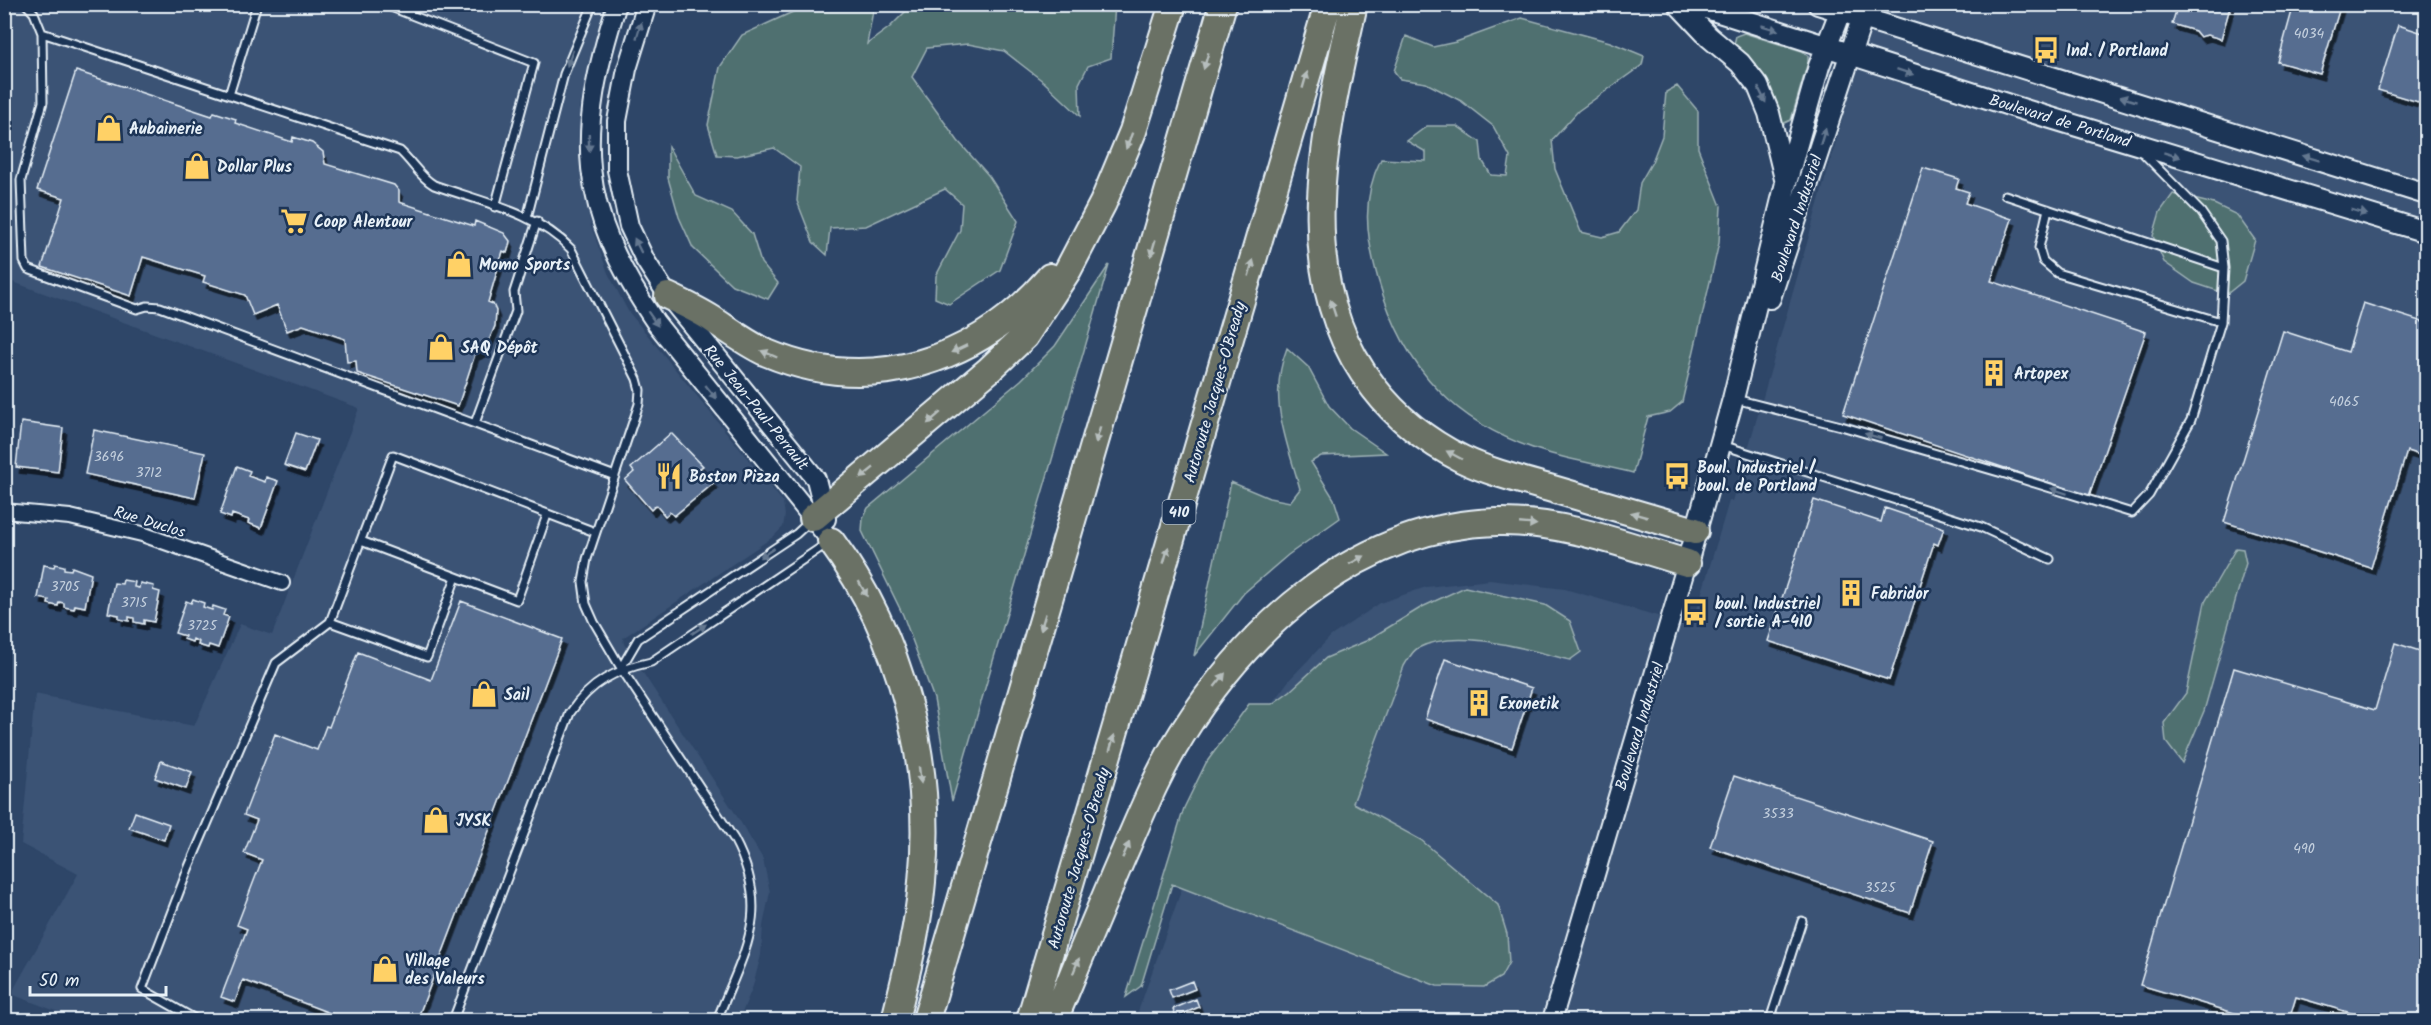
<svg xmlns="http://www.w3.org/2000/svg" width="2431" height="1025" viewBox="0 0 2431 1025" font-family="Kalam,sans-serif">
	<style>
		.built { fill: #3a5274 }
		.green { fill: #507070; stroke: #9cb0b4; stroke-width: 1.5 }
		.building { fill: #566d90; stroke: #e8f1f8; stroke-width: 1.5; filter: url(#shadow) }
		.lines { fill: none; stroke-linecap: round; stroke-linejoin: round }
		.service-casing { stroke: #e8f1f8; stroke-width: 11 }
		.minor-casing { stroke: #e8f1f8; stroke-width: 18 }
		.tertiary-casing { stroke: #e8f1f8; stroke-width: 22 }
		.secondary-casing { stroke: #e8f1f8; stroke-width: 24 }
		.motorway-casing { stroke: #e8f1f8; stroke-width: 30 }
		.service { stroke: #1d3557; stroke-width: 7 }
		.minor { stroke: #1d3557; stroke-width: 14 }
		.tertiary { stroke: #1d3557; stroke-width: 18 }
		.secondary { stroke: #1d3557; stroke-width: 20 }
		.motorway { stroke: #6b7165; stroke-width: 26 }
		.oneway { fill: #64778f }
		.oneway2 { fill: #b6bebd }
		.labels { text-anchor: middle; stroke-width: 5; stroke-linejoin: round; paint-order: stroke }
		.number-label { font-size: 14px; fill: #c4d0de }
		.shield { fill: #1d3557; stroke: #abb9c8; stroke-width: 1.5 }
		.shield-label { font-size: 15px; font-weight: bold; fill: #e8f1f8 }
		.poi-label { font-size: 16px; font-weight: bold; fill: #e8f1f8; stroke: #1d3557; text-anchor: start }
		.street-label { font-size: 16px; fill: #e8f1f8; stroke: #1d3557 }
	</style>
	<defs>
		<filter id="shadow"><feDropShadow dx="3.5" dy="6" stdDeviation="0" flood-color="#0009"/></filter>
	</defs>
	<rect width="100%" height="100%" fill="#2e4668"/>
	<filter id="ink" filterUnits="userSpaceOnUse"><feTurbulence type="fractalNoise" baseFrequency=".0167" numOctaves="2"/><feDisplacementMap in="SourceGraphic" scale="12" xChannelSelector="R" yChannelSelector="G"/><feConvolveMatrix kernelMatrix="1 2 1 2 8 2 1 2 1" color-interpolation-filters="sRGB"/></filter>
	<g filter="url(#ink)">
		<path class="built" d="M 4,5 L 608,5 L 590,59 L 580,107 L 580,169 L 591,226 L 608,273 L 628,311 L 783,502 L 785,515 L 783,527 L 773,537 L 623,638 L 624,644 L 735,813 L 763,859 L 770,892 L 763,926 L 761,955 L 753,986 L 739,1020 L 79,1020 L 11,994 L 78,874 L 21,844 L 35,694 L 194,726 L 240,624 L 272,635 L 359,408 L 13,282 L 5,70 Z
			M 1875,5 L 2426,5 L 2426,1020 L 1135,1020 L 1182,888 L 1222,785 L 1256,724 L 1290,679 L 1331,636 L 1380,603 L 1426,587 L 1490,580 L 1565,589 L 1692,626 L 1729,501 L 1732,501 L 1750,442 Z"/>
		<path class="green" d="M 803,4 L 874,5 L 867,44 L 890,27 L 912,5 L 1115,5 L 1111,58 L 1088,66 L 1079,84 L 1080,116 L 1044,82 L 1004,51 L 968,44 L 927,48 L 912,77 L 958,141 L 989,176 L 1018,221 L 1000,270 L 949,304 L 935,298 L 936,276 L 960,230 L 962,204 L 945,189 L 866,226 L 830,228 L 827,255 L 813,242 L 797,201 L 800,167 L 774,148 L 737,156 L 717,155 L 708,125 L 720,67 L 742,35 L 797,10 Z
			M 1522,18 L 1610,42 L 1644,56 L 1642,65 L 1578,111 L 1552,140 L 1555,169 L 1581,232 L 1602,237 L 1619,232 L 1636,210 L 1640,183 L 1652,162 L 1662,136 L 1666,92 L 1677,86 L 1698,111 L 1698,148 L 1721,206 L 1719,243 L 1682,402 L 1670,412 L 1648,417 L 1633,473 C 1605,466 1576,461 1548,453 C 1456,426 1404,370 1378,279 C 1366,236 1361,199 1381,159 L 1426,161 L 1426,152 L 1407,141 L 1427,126 L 1457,126 L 1480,142 L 1482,160 L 1491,175 L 1507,176 L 1510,157 L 1493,126 L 1461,101 L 1426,83 L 1400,79 L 1394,71 L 1406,36 L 1433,47 L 1456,42 Z
			M 1744,33 L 1802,51 L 1808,55 L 1808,62 L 1791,120 L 1782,124 C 1768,89 1762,71 1734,44 L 1736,36 Z
			M 668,146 L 696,196 L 732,212 L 752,234 L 761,263 L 778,283 L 768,299 L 732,285 L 693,248 L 679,217 L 668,178 Z
			M 2173,194 L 2214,204 L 2237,215 L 2255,240 L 2243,281 L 2227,294 L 2194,283 L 2164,262 L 2153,236 L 2160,212 Z
			M 1109,265 L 952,801 L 934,699 L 903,615 L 862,531 L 863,518 L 868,508 L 1021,380 L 1055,346 Z
			M 1287,348 L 1308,367 L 1329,406 L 1350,428 L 1386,453 L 1321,456 L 1311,462 L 1334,499 L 1340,518 L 1288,555 L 1244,593 L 1194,656 L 1231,482 L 1269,498 L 1290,502 L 1300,489 C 1287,441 1267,399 1287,348 Z
			M 2236,548 L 2243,549 L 2246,563 L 2204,711 L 2182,763 L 2166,742 L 2164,723 L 2186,693 L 2205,602 Z
			M 1465,587 L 1545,605 L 1570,621 L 1581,652 L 1570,660 C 1528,650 1459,627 1418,648 C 1412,651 1408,660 1404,666 L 1353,803 L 1421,840 L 1498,905 L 1507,934 L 1509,962 L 1501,977 L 1484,987 L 1437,986 L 1172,884 L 1141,986 L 1126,997 L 1184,808 L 1206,763 L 1249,704 L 1272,704 L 1290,691 L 1326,658 L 1366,641 L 1422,607 Z"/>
		<path class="building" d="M 2178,4 L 2231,4 L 2221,39 L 2207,35 L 2200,37 L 2195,31 L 2172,24 Z
			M 2294,4 L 2341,4 L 2320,74 L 2278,62 Z
			M 2398,25 L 2426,34 L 2425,104 L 2378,90 Z
			M 76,71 L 212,116 L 214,112 L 236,119 L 235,123 L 292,142 L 293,137 L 312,143 L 323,152 L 325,164 L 394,185 L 399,191 L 399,202 L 474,226 L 475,221 L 504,233 L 510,241 L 509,246 L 507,253 L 503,251 L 488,302 L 493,304 L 496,311 L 495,326 L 485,350 L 475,354 L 458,406 L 357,373 L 356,361 L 347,362 L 345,339 L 303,325 L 287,331 L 277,305 L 253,315 L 245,295 L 203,282 L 205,276 L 143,257 L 131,296 L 42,267 L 64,198 L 37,190 Z
			M 1923,168 L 1959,179 L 1956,188 L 1969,192 L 1965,203 L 2012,219 L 1991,281 L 2146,332 L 2089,496 L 1843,414 Z
			M 2363,303 L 2426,323 L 2426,457 L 2407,451 L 2371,568 L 2224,522 L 2283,331 L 2348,352 Z
			M 21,422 L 63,428 L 58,472 L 16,467 Z
			M 94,430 L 205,453 L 195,498 L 85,474 Z
			M 296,433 L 317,440 L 305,472 L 284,465 Z
			M 671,433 L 703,466 L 700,468 L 714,483 L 674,516 L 670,512 L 665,516 L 656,505 L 651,510 L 625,480 L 634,472 L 631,468 Z
			M 237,466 L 250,471 L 248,476 L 265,482 L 266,477 L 278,481 L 261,528 L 248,523 L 249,520 L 232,514 L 231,518 L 220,514 Z
			M 1814,500 L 1881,522 L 1885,508 L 1944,528 L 1938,545 L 1934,543 L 1889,680 L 1768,641 Z
			M 55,564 L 64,566 L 64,569 L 71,570 L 72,567 L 91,574 L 85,607 L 75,605 L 74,609 L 64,607 L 64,603 L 59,602 L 58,606 L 48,604 L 49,600 L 38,598 L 44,565 L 54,567 Z
			M 123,580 L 135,582 L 134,587 L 139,588 L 140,583 L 154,586 L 153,590 L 160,592 L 154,622 L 144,620 L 144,624 L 134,622 L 134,618 L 129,617 L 129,621 L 119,619 L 119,615 L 108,613 L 114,583 L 122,584 Z
			M 193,599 L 204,603 L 203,607 L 212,610 L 213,606 L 225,610 L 223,615 L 229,617 L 218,648 L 209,645 L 208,648 L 198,645 L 199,642 L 193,639 L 192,642 L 184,639 L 185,636 L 175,633 L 186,601 L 191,603 Z
			M 461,601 L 562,639 L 417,1020 L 348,1020 L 243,980 L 235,1002 L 221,997 L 247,929 L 237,925 L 262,860 L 244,853 L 257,820 L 244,815 L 275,734 L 317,750 L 326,726 L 329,727 L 358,652 L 431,680 Z
			M 2395,643 L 2426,653 L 2426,1020 L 2375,1020 L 2296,997 L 2289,1020 L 2258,1020 L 2140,985 L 2234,668 L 2375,710 Z
			M 1445,659 L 1532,688 L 1512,748 L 1425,719 Z
			M 161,761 L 192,772 L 186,789 L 155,778 Z
			M 1734,776 L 1933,841 L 1910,913 L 1710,847 Z
			M 135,812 L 169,824 L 164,840 L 129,828 Z
			M 1192,981 L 1195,989 L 1172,998 L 1169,990 Z
			M 1196,999 L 1199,1007 L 1176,1017 L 1173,1009 Z"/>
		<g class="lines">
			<defs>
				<path id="service" d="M 26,4 L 34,13 L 42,33 L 43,102 L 21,180 L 24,261 L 28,269 L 137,309 L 147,306 L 160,307 L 615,476
					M 383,4 L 534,63 L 495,207
					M 42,33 L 400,151 C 413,163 420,177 434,185 C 481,202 536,212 571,249 L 637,379 L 640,390 L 639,404 L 587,559 L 583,582 L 586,604 L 594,622 L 621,668 L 734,839 C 773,912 744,951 717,1020
					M 229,95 L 257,4
					M 2005,195 L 2224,268
					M 2048,209 L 2039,248 L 2043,261 L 2057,273 L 2221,322
					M 527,218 L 564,74 L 593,4
					M 1735,399 L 1841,426 L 2002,473 L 2132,513 L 2149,495 L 2191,420 L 2221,322 L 2224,268 L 2221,241 L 2201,212 L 2141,151
					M 475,423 L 516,311 L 514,292 L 537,221
					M 1722,445 L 1981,527 L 2050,559
					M 361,541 L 517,600 L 547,515
					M 330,622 L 427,657 L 456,577
					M 621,668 L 638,639 L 796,534 L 809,522
					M 197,1020 L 142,989 L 188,869 L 276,663 L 330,622 L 393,455 L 595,532
					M 453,1020 L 570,713 C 591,682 615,670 651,662 L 826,544
					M 1770,1020 L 1802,921"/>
				<path id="minor" d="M 4,511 L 70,517 L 142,534 L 282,583"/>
				<path id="tertiary" d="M 617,4 C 575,135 577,207 656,323 L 831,541
					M 647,4 L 627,69 L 617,121 L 617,170 L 629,226 L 645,260 L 668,296 L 816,479 L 826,519
					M 1552,1020 L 1687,563"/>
				<path id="secondary" d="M 1678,4 L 1709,37 L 1740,63 L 1758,86 L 1769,113 L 1786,183
					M 1694,4 L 2028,111 L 2426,232
					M 1818,4 L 2426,194
					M 1770,298 L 1867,4
					M 1687,563 L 1733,399 L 1786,183 L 1819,66 L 1843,4"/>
				<path id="motorway" d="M 1354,4 C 1326,130 1287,277 1374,388 C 1397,418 1428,442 1462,459 C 1491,473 1525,481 1556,490 C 1603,504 1649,517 1695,531
					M 668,296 C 683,303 698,310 712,319 C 730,331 747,344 767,353 C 872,397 978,361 1050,277
					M 813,518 L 989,370 L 1025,336 L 1068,270 L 1103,203 L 1133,131 L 1173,4
					M 831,541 C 902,637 934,763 922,882 C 918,929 906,975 895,1020
					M 926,1020 L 1223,4
					M 1030,1020 L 1328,4
					M 1054,1020 C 1078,962 1102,903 1128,844 C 1144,807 1160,769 1182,734 C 1251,624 1360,526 1496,522 C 1562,520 1625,545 1687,563"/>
			</defs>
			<use href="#service" class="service-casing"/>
			<use href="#minor" class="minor-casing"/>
			<use href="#tertiary" class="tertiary-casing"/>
			<use href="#secondary" class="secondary-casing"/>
			<use href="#motorway" class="motorway-casing"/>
			<use href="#service" class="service"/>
			<use href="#minor" class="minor"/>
			<use href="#tertiary" class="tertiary"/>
			<use href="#secondary" class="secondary"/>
			<use href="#motorway" class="motorway"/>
		</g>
		<defs><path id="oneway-solid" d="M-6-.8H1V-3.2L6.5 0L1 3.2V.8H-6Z" transform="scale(1.5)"/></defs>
		<g class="oneway">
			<use href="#oneway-solid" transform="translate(1770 28) rotate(17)"/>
			<use href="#oneway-solid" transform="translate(639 30) rotate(-73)"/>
			<use href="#oneway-solid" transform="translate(570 58) rotate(110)"/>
			<use href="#oneway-solid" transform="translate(1905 72) rotate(18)"/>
			<use href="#oneway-solid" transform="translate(1762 95) rotate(64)"/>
			<use href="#oneway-solid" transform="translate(2128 99) rotate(-163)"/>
			<use href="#oneway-solid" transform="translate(1823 136) rotate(-73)"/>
			<use href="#oneway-solid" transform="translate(589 143) rotate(89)"/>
			<use href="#oneway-solid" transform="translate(2172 155) rotate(17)"/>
			<use href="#oneway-solid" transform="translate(2311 158) rotate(-163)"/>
			<use href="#oneway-solid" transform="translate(2359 212) rotate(17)"/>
			<use href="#oneway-solid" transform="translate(638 246) rotate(-116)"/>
			<use href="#oneway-solid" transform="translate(653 319) rotate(55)"/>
			<use href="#oneway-solid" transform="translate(711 392) rotate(51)"/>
			<use href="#oneway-solid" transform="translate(1873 436) rotate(-164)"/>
			<use href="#oneway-solid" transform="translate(2059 491) rotate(-162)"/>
			<use href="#oneway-solid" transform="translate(767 553) rotate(147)"/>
			<use href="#oneway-solid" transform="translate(699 629) rotate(-34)"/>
		</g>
		<g class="oneway2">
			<use href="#oneway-solid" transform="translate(1206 61) rotate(106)"/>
			<use href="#oneway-solid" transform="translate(1305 80) rotate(-74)"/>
			<use href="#oneway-solid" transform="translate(1129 141) rotate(111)"/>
			<use href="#oneway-solid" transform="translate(1153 248) rotate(106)"/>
			<use href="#oneway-solid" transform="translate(1251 268) rotate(-74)"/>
			<use href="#oneway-solid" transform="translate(1333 308) rotate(-108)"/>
			<use href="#oneway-solid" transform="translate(959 349) rotate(155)"/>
			<use href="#oneway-solid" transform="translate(769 354) rotate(-157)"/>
			<use href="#oneway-solid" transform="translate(934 418) rotate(139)"/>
			<use href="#oneway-solid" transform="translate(1098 435) rotate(106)"/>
			<use href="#oneway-solid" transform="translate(1454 455) rotate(-152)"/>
			<use href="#oneway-solid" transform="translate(867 473) rotate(141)"/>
			<use href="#oneway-solid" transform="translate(1639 515) rotate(-164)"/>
			<use href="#oneway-solid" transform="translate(1528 524) rotate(5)"/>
			<use href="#oneway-solid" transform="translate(1166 555) rotate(-74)"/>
			<use href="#oneway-solid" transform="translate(1357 560) rotate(-28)"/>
			<use href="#oneway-solid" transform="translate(863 589) rotate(61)"/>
			<use href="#oneway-solid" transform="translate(1043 622) rotate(107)"/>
			<use href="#oneway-solid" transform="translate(1220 680) rotate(-52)"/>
			<use href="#oneway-solid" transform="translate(1112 743) rotate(-74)"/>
			<use href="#oneway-solid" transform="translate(920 775) rotate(83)"/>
			<use href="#oneway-solid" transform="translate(1126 850) rotate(-66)"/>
			<use href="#oneway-solid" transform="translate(1076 966) rotate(-68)"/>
		</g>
	</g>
	<defs>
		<symbol id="bus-bare" viewBox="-9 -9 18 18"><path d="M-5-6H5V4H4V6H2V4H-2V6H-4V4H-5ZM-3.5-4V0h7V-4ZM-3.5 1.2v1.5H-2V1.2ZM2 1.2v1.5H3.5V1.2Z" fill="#ffd166" stroke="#1d3557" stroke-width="2.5" paint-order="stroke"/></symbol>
		<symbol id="shop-bare" viewBox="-9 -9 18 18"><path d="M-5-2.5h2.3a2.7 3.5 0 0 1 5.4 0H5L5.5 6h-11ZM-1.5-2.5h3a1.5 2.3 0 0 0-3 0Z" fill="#ffd166" stroke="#1d3557" stroke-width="2.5" paint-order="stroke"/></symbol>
		<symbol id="supermarket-bare" viewBox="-9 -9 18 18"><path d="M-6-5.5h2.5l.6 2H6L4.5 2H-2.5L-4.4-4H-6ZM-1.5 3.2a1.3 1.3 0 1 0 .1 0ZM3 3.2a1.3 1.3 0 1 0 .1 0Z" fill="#ffd166" stroke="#1d3557" stroke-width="2.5" paint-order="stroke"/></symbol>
		<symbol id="building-bare" viewBox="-9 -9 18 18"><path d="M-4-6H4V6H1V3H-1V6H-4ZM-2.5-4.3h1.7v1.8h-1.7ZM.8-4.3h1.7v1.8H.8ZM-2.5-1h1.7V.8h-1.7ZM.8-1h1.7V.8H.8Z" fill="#ffd166" stroke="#1d3557" stroke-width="2.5" paint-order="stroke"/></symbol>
		<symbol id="restaurant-bare" viewBox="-9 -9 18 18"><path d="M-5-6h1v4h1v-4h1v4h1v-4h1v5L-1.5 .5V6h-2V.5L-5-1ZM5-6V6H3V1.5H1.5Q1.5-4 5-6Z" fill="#ffd166" stroke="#1d3557" stroke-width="2.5" paint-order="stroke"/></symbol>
	</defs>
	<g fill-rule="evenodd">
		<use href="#bus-bare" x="2027" y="31" width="38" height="38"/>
		<use href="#shop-bare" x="90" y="109" width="38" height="38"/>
		<use href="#shop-bare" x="178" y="147" width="38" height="38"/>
		<use href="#supermarket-bare" x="275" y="202" width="38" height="38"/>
		<use href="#shop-bare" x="440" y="245" width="38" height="38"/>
		<use href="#shop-bare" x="422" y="328" width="38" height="38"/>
		<use href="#building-bare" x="1975" y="354" width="38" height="38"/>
		<use href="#restaurant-bare" x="650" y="457" width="38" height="38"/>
		<use href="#bus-bare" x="1658" y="457" width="38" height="38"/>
		<use href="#building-bare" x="1832" y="574" width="38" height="38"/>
		<use href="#bus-bare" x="1676" y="593" width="38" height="38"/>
		<use href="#shop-bare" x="465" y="675" width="38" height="38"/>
		<use href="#building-bare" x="1460" y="684" width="38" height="38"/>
		<use href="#shop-bare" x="417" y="801" width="38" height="38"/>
		<use href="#shop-bare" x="366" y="950" width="38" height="38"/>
	</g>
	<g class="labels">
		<g class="number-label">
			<text x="2309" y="38">4034</text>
			<text x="2344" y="406">4065</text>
			<text x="109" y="461">3696</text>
			<text x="149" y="477">3712</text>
			<text x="65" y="591">3705</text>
			<text x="134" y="607">3715</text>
			<text x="202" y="630">3725</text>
			<text x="1778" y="818">3533</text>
			<text x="2304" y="853">490</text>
			<text x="1880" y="892">3525</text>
		</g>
		<rect class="shield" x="1162.5" y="500" width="33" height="24" rx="4.5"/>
		<g class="shield-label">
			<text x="1179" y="517">410</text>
		</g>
		<g class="poi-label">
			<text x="2066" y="56">Ind. / Portland</text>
			<text x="129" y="134">Aubainerie</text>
			<text x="217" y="172">Dollar Plus</text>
			<text x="314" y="227">Coop Alentour</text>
			<text x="479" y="270">Momo Sports</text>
			<text x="461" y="353">SAQ Dépôt</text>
			<text x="2014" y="379">Artopex</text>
			<text x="1697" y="473">Boul. Industriel /<tspan x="1697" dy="18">boul. de Portland</tspan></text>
			<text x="689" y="482">Boston Pizza</text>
			<text x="1871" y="599">Fabridor</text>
			<text x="1715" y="609">boul. Industriel<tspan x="1715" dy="18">/ sortie A-410</tspan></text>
			<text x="504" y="700">Sail</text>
			<text x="1499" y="709">Exonetik</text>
			<text x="456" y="826">JYSK</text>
			<text x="405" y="966">Village<tspan x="405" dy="18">des Valeurs</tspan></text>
		</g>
		<g class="street-label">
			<text transform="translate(2060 120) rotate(17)" y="6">Boulevard de Portland</text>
			<text transform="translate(1796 218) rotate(-72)" y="6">Boulevard Industriel</text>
			<text transform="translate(1214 392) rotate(-74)" y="6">Autoroute Jacques-O'Bready</text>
			<text transform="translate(757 407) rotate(51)" y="6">Rue Jean-Paul-Perrault</text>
			<text transform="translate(150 521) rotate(17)" y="6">Rue Duclos</text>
			<text transform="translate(1639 726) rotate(-73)" y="6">Boulevard Industriel</text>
			<text transform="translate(1078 858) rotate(-74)" y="6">Autoroute Jacques-O'Bready</text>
		</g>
	</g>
	<rect width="2431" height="1025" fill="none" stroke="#1d3557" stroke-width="24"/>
	<rect x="12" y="12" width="2407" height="1001" fill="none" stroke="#e8f1f8" stroke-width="2" filter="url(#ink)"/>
	<path d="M30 986v9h136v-9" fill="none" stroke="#e8f1f8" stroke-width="3"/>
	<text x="39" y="986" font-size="18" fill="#e8f1f8" stroke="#1d3557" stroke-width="4.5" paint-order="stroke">50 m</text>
</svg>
